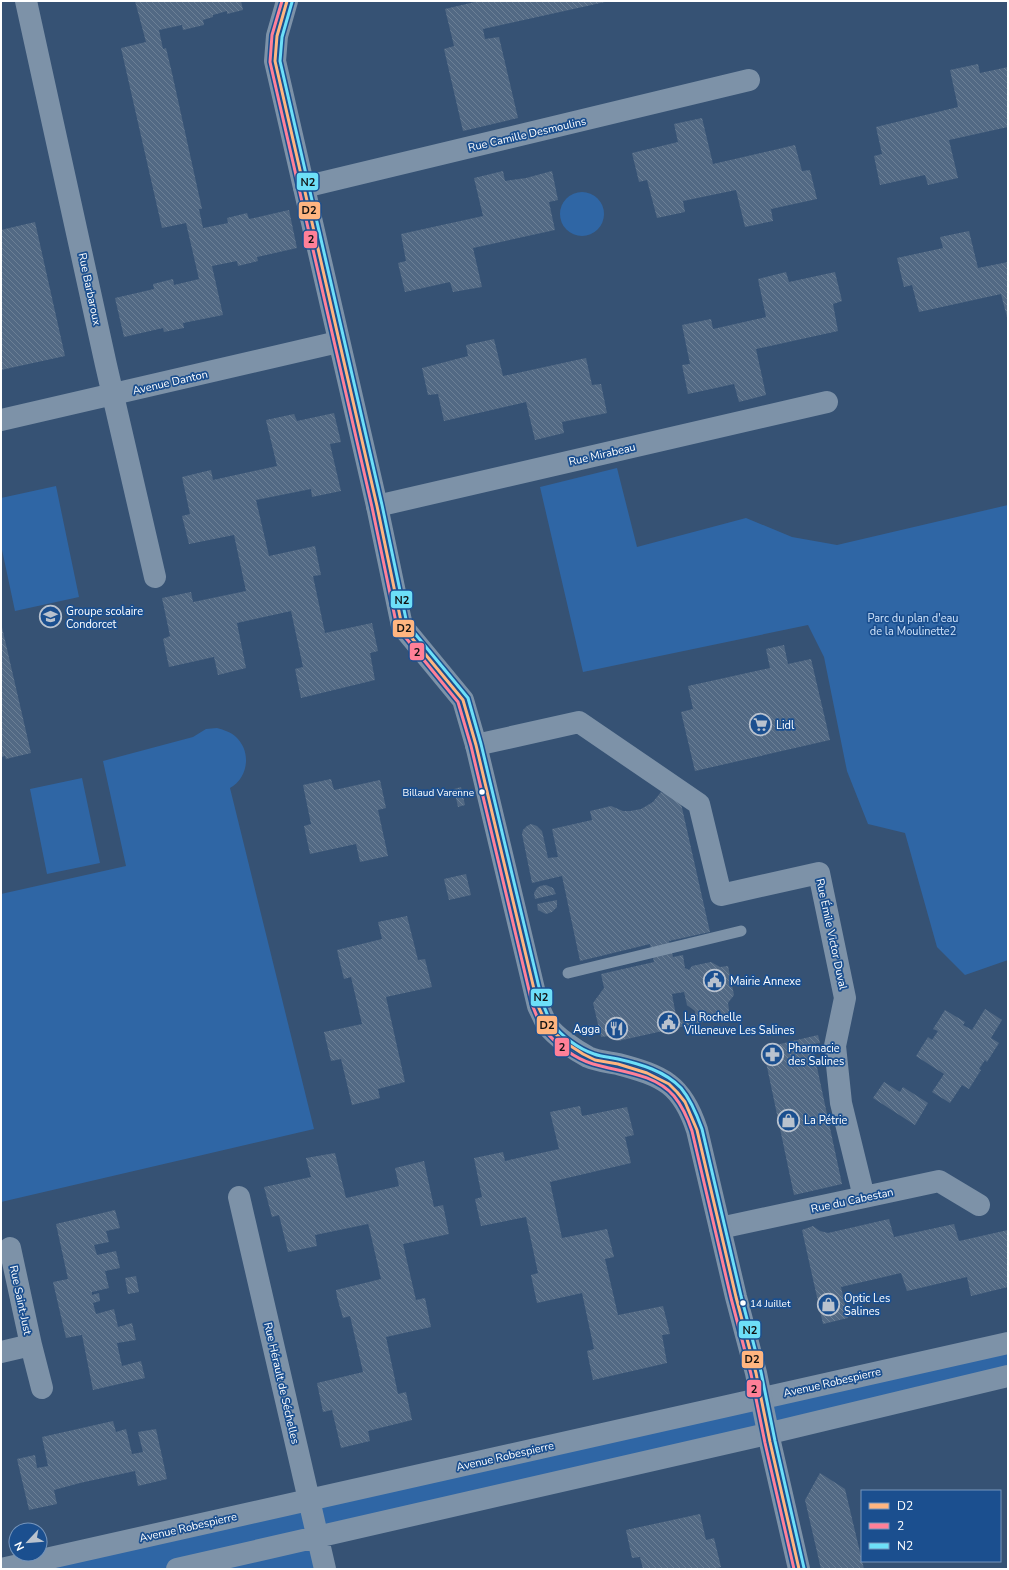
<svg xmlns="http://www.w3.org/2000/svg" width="1009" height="1570" viewBox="0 0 1009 1570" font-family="'Nunito Sans',sans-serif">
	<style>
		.green { fill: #2f66a5 }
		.building { fill: url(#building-back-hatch); fill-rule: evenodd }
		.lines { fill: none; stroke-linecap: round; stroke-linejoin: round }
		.service { stroke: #7d92a8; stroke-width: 11 }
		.minor { stroke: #7d92a8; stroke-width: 22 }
		.tertiary { stroke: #7d92a8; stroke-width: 22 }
		.bus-1-casing { stroke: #1b4f8f; stroke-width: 6 }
		.bus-2-casing { stroke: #1b4f8f; stroke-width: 6 }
		.bus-3-casing { stroke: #1b4f8f; stroke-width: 6 }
		.bus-1 { stroke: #ffb580; stroke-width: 3 }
		.bus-2 { stroke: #ff8098; stroke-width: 3 }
		.bus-3 { stroke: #6ddff8; stroke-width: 3 }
		.bus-dot { fill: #fff; stroke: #1b4f8f; stroke-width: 1.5 }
		.labels { text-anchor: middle; stroke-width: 3.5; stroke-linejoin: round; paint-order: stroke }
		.bus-label { font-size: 10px; fill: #fff; stroke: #1b4f8f; text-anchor: end }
		.street-label { font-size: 11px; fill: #fff; stroke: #1b4f8f }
		.poi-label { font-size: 11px; fill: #fff; stroke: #1b4f8f; text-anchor: start }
		.park-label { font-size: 11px; fill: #cfe3fa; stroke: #1b4f8f }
		.line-badge { stroke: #1b4f8f; stroke-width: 1.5 }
		.pale-badge-label { font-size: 11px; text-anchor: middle; font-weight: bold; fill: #111 }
	</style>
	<defs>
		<pattern id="building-back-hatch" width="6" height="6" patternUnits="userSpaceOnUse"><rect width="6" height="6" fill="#526984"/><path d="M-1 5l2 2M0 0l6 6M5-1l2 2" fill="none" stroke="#6c8096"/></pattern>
	</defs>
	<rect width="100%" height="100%" fill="#365274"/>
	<path class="green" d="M560 214a22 22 0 1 1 44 0a22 22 0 1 1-44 0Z
		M 617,468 L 637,547 L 746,518 L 792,537 L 837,545 L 1008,505 L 1008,960 L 965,975 L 937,947 L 905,833 L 868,824 L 847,771 L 824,657 L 808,625 L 583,672 L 540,487 Z
		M 56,486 L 79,597 L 15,611 L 1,545 L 1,498 Z
		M 217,728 C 224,730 231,732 236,737 C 252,752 248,778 230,788 L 314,1129 L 1,1202 L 1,894 L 126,866 L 103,761 L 193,737 L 206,729 Z
		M 82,778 L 100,863 L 47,874 L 30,789 Z
		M 1008,1343 L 1008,1376 L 310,1539 L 318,1569 L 2,1569 Z"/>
	<path class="building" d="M 135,1 L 241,1 L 243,10 L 227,14 L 227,11 L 213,15 L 213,17 L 203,20 L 204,25 L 183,30 L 182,25 L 159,30 L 163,49 L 166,48 L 172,73 L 202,209 L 199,209 L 203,228 L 228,223 L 227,218 L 247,213 L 249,219 L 289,210 L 297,248 L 257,257 L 258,261 L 238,266 L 237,261 L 212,266 L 223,315 L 183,323 L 184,328 L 164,332 L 163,328 L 124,337 L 115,298 L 154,289 L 153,284 L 173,279 L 174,285 L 199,279 L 186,223 L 162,228 L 121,48 L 146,42 Z
		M 479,1 L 605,2 L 483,29 L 485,39 L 499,37 L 518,118 L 463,131 L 444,49 L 454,46 L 445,9 Z
		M 978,64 L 980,73 L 1008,67 L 1008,127 L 949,140 L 958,178 L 928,185 L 925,175 L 880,185 L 874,156 L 882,154 L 876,127 L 958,107 L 950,70 Z
		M 702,118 L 713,164 L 795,145 L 802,171 L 810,170 L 817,199 L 771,209 L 773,221 L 745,227 L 736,190 L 683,201 L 685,212 L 657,218 L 647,180 L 639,182 L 632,153 L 678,142 L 674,124 Z
		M 503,171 L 505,181 L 526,178 L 552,171 L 558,200 L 549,202 L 555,230 L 473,248 L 482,287 L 453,292 L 450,282 L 405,292 L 398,263 L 406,261 L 401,234 L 483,216 L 474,178 Z
		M 35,222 L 65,356 L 1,370 L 1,230 Z
		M 969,231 L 978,268 L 1008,262 L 1008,321 L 1001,294 L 919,312 L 912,285 L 904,287 L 897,258 L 943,248 L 940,237 Z
		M 786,272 L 789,282 L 835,272 L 842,301 L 833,304 L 838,331 L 756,349 L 766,395 L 739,402 L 734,384 L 688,394 L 682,365 L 690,364 L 682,325 L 711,319 L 713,329 L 766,317 L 758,279 Z
		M 494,339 L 503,376 L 586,358 L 592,385 L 601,384 L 607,413 L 562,422 L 564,433 L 535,440 L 526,402 L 444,421 L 438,394 L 428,395 L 422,368 L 468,356 L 466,345 Z
		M 334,413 L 341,442 L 330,444 L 341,491 L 312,497 L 311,489 L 256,500 L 269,556 L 315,546 L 321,575 L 313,576 L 325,633 L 372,623 L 378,651 L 370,653 L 375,680 L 301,698 L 295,669 L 303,667 L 291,611 L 237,623 L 246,668 L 218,675 L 214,657 L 169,667 L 163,639 L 170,636 L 162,598 L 191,592 L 193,602 L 246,591 L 234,535 L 189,544 L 182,516 L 190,514 L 182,477 L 211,470 L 213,480 L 277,466 L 266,420 L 294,414 L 297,421 Z
		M 1,623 L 31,753 L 6,759 L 5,756 L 1,757 Z
		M 784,645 L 788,664 L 811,659 L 830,740 L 695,771 L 681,712 L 693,709 L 688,686 L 770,668 L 766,649 Z
		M 331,779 L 334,790 L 380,780 L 386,808 L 378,810 L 388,856 L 360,862 L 356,844 L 310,854 L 304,826 L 311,824 L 303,785 Z
		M 461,787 L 465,805 L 458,807 L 454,789 Z
		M 661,792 L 680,799 L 710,932 L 669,941 L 673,957 L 683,955 L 685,968 L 689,970 L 692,966 L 711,962 L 720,967 L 728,966 L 734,995 L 728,1003 L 730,1016 L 618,1041 L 609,1036 L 601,1037 L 593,1003 L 604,988 L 601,974 L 654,962 L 650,944 L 580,961 L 562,876 L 532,883 L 522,834 L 523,830 L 527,826 L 531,824 L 537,826 L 542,831 L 548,858 L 558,857 L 552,829 L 592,820 L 590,811 L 611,806 L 623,811 L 630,811 L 641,809 L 653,802 ZM 684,992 L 687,1005 L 695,1011 L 696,1017 L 677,1021 L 672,994 Z
		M 466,874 L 471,895 L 449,900 L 444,879 Z
		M 546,885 L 553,888 L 556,894 L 535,899 L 534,893 L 537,888 L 540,886 Z
		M 557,900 L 557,907 L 552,912 L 546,914 L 538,910 L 537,904 Z
		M 407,916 L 418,960 L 425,959 L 432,987 L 386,997 L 405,1082 L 378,1089 L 380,1098 L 352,1105 L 341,1059 L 331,1061 L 324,1032 L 362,1024 L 351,977 L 344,979 L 337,950 L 382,939 L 378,922 Z
		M 985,1009 L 1002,1020 L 991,1038 L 999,1043 L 987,1062 L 985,1060 L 979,1069 L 981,1070 L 969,1089 L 962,1085 L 950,1103 L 932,1092 L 944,1074 L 916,1056 L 928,1037 L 932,1040 L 938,1031 L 933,1029 L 945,1010 L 965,1022 L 963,1025 L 972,1030 Z
		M 818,1035 L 820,1043 L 812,1044 L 842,1184 L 794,1195 L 763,1048 Z
		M 884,1082 L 900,1092 L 903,1087 L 928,1103 L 915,1125 L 873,1098 Z
		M 580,1106 L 582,1116 L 627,1107 L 634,1135 L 625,1137 L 631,1163 L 550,1182 L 562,1238 L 607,1229 L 614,1257 L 605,1259 L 618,1315 L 663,1306 L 670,1334 L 662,1335 L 667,1363 L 593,1380 L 587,1351 L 594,1349 L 582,1293 L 537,1303 L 531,1275 L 538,1273 L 526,1217 L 481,1226 L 475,1199 L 482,1197 L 474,1158 L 503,1152 L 505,1161 L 559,1149 L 550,1112 Z
		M 335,1153 L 346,1198 L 399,1186 L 395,1168 L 424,1161 L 434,1207 L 443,1205 L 449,1234 L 403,1244 L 416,1300 L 425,1298 L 431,1327 L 386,1337 L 398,1394 L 406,1392 L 412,1420 L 368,1431 L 370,1441 L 341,1448 L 332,1410 L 323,1412 L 317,1383 L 363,1372 L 350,1316 L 343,1318 L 337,1297 L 336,1290 L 381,1279 L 369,1227 L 368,1224 L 315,1235 L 317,1246 L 288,1252 L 279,1215 L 272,1217 L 264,1187 L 311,1177 L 306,1158 Z
		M 115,1210 L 120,1228 L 106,1231 L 109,1242 L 94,1245 L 97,1255 L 116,1251 L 120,1268 L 105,1271 L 109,1288 L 92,1292 L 92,1295 L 99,1293 L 100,1301 L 93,1303 L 96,1314 L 114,1309 L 118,1327 L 132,1323 L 136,1340 L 117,1343 L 122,1366 L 141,1361 L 145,1378 L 93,1390 L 82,1335 L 66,1338 L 53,1282 L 68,1279 L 56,1224 Z
		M 889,1219 L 894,1237 L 954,1224 L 959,1241 L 1008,1230 L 1008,1287 L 971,1296 L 967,1277 L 907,1291 L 901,1273 L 841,1287 L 848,1318 L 823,1324 L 802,1230 L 813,1226 L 820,1231 L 828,1233 Z
		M 136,1276 L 139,1292 L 128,1294 L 125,1278 Z
		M 113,1421 L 116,1432 L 126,1429 L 132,1454 L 143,1452 L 138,1432 L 156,1429 L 167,1479 L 138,1486 L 135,1471 L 80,1483 L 54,1490 L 57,1504 L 29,1510 L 17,1459 L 35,1455 L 37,1468 L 48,1466 L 42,1437 Z
		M 820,1473 L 845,1489 L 864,1569 L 821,1569 L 805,1500 Z
		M 700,1514 L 706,1540 L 714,1538 L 721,1567 L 715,1569 L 643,1569 L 640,1557 L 632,1558 L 626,1530 Z"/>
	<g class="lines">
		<path class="service" d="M 568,973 L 741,931"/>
		<path class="minor" d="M 26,1 L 106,365 L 155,577
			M 304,187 L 749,80
			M 1,420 L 338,342
			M 377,506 L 827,402
			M 476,745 L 579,722 L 699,804 L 721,895 L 819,873 L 845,998 L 835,1046 L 841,1103 L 864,1197
			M 239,1197 L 325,1569
			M 720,1228 L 939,1181 L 979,1205
			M 31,1345 L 42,1388
			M 1,1352 L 31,1345 L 10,1248
			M 1,1569 L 1008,1343
			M 177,1569 L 758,1436 L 1008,1376"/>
		<path class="tertiary" d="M 287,1 L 277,36 L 275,61 L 377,506 L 402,626 L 463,700 L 476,745 L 538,1006 C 541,1012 544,1019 547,1025 C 556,1037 575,1050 588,1057 C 597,1061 608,1062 618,1064 C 663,1076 682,1084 697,1130 L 736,1297 L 756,1373 L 770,1442 L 799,1569"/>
		<defs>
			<path id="bus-1" d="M 287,1 L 277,36 L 275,61 L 377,506 L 402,626 L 463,700 L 476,745 L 538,1006 L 547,1025 L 551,1030 L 566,1043 L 583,1054 L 595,1060 L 618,1064 L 647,1073 L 669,1084 L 677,1092 L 685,1102 L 697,1130 L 736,1297 L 756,1373 L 770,1442 L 799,1569"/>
			<path id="bus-2" d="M 282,1 L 272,35 L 270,62 L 372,507 L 397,627 L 458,702 L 471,746 L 533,1007 C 536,1014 539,1023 544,1029 C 555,1044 576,1059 593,1064 C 620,1072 654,1073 674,1096 C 683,1107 688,1119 692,1131 L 731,1298 L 751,1374 L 765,1443 L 794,1569"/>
			<path id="bus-3" d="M 292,2 L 282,37 L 280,61 L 382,505 L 407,624 L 468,698 L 481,744 L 543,1004 C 546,1011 548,1018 552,1023 C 561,1036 579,1049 594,1054 C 602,1057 610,1057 618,1059 C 640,1064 665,1071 681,1088 C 691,1100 697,1115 702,1129 L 741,1296 L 761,1372 L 775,1441 L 804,1568"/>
		</defs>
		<use href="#bus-1" class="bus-1-casing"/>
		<use href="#bus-2" class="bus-2-casing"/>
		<use href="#bus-3" class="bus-3-casing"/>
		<use href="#bus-1" class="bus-1"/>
		<use href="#bus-2" class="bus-2"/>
		<use href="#bus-3" class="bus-3"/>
	</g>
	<defs>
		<symbol id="school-ring" viewBox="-11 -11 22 22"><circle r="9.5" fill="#1b4f8f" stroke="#b9c2ce" stroke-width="1.5"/><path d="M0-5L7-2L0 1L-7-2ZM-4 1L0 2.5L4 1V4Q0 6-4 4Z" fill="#b9c2ce"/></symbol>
		<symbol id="supermarket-ring" viewBox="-11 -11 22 22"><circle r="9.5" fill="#1b4f8f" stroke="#b9c2ce" stroke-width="1.5"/><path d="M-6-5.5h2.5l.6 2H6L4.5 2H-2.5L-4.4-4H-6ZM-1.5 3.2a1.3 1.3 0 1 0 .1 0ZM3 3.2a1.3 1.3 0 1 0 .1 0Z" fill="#b9c2ce"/></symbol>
		<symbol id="civic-ring" viewBox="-11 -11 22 22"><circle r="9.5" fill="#1b4f8f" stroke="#b9c2ce" stroke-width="1.5"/><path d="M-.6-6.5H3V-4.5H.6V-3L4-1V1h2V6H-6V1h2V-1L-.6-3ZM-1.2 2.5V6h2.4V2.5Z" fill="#b9c2ce"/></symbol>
		<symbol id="restaurant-ring" viewBox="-11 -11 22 22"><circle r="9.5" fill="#1b4f8f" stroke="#b9c2ce" stroke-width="1.5"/><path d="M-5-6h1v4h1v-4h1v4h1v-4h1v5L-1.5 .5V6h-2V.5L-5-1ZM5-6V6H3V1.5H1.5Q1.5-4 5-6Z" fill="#b9c2ce"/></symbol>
		<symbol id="pharmacy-ring" viewBox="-11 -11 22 22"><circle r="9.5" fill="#1b4f8f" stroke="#b9c2ce" stroke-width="1.5"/><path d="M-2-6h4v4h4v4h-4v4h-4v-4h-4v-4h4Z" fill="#b9c2ce"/></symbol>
		<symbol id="shop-ring" viewBox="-11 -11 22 22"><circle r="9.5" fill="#1b4f8f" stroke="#b9c2ce" stroke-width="1.5"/><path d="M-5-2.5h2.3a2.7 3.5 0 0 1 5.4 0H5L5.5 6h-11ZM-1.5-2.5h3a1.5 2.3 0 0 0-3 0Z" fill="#b9c2ce"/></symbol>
	</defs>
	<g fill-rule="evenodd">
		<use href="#school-ring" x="38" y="604" width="25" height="25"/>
		<use href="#supermarket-ring" x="748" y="712" width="25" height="25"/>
		<use href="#civic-ring" x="702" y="968" width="25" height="25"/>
		<use href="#civic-ring" x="656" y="1010" width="25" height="25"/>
		<use href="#restaurant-ring" x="604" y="1016" width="25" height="25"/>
		<use href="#pharmacy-ring" x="760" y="1042" width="25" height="25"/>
		<use href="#shop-ring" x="776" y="1108" width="25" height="25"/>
		<use href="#shop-ring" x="816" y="1292" width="25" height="25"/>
	</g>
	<g class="bus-dot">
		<circle cx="482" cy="792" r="3.5"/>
		<circle cx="743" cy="1303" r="3.5"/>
	</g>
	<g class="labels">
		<g class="bus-label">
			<text x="474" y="796">Billaud Varenne</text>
			<text x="750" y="1307" text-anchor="start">14 Juillet</text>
		</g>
		<g class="street-label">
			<text transform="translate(527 134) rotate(-13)" y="4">Rue Camille Desmoulins</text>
			<text transform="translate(90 289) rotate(78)" y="4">Rue Barbaroux</text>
			<text transform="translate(170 382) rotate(-13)" y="4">Avenue Danton</text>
			<text transform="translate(602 454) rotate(-13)" y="4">Rue Mirabeau</text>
			<text transform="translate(832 934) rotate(78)" y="4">Rue Émile Victor Duval</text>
			<text transform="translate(852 1200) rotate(-12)" y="4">Rue du Cabestan</text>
			<text transform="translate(21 1300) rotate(78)" y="4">Rue Saint-Just</text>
			<text transform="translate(832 1382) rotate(-13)" y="4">Avenue Robespierre</text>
			<text transform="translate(282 1383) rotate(77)" y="4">Rue Hérault de Séchelles</text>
			<text transform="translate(505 1456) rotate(-13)" y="4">Avenue Robespierre</text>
			<text transform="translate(188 1527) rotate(-13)" y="4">Avenue Robespierre</text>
		</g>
		<g class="poi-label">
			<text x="66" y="615">Groupe scolaire<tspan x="66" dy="13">Condorcet</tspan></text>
			<text x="776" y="729">Lidl</text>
			<text x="730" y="985">Mairie Annexe</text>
			<text x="684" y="1021">La Rochelle<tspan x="684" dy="13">Villeneuve Les Salines</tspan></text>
			<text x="600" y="1033" text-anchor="end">Agga</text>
			<text x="788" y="1052">Pharmacie<tspan x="788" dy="13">des Salines</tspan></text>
			<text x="804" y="1124">La Pétrie</text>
			<text x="844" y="1302">Optic Les<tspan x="844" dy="13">Salines</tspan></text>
		</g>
		<g class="park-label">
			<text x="913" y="622">Parc du plan d'eau<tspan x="913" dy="13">de la Moulinette2</tspan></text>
		</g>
	</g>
	<g class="line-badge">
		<rect x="296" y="172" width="23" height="19" rx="4" fill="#6ddff8"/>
		<rect x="298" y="201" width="23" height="19" rx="4" fill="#ffb580"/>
		<rect x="303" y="230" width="15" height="19" rx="4" fill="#ff8098"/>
		<rect x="390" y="590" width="23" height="19" rx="4" fill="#6ddff8"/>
		<rect x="392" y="619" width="23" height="19" rx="4" fill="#ffb580"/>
		<rect x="409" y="642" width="16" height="19" rx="4" fill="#ff8098"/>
		<rect x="530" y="988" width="23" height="19" rx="4" fill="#6ddff8"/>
		<rect x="536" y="1015" width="22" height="20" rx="4" fill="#ffb580"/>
		<rect x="554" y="1037" width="16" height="20" rx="4" fill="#ff8098"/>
		<rect x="738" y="1320" width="23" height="19" rx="4" fill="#6ddff8"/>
		<rect x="741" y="1350" width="23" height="19" rx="4" fill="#ffb580"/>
		<rect x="746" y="1379" width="16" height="19" rx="4" fill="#ff8098"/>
	</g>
	<g class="pale-badge-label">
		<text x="308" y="186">N2</text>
		<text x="309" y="214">D2</text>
		<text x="311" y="243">2</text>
		<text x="402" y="604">N2</text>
		<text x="404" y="632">D2</text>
		<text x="417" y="656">2</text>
		<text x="541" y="1001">N2</text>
		<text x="547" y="1029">D2</text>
		<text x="562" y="1051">2</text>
		<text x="750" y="1334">N2</text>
		<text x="752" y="1363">D2</text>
		<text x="754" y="1393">2</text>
	</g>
	<rect width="1009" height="1570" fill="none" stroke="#ffffff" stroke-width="4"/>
	<rect x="861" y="1490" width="140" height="72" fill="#1b4f8f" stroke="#7695bc"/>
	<rect x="869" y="1503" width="20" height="6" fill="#ffb580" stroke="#7695bc"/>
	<text x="897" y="1510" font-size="12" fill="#ffffff">D2</text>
	<rect x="869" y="1523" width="20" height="6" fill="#ff8098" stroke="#7695bc"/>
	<text x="897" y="1530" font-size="12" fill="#ffffff">2</text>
	<rect x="869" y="1543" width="20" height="6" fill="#6ddff8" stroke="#7695bc"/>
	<text x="897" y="1550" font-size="12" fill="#ffffff">N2</text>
	<g transform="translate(28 1542) rotate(244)"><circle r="19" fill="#1b4f8f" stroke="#7695bc"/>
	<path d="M0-3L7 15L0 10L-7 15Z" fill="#b9c2ce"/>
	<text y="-6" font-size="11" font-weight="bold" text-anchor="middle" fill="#ffffff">N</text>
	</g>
</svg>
